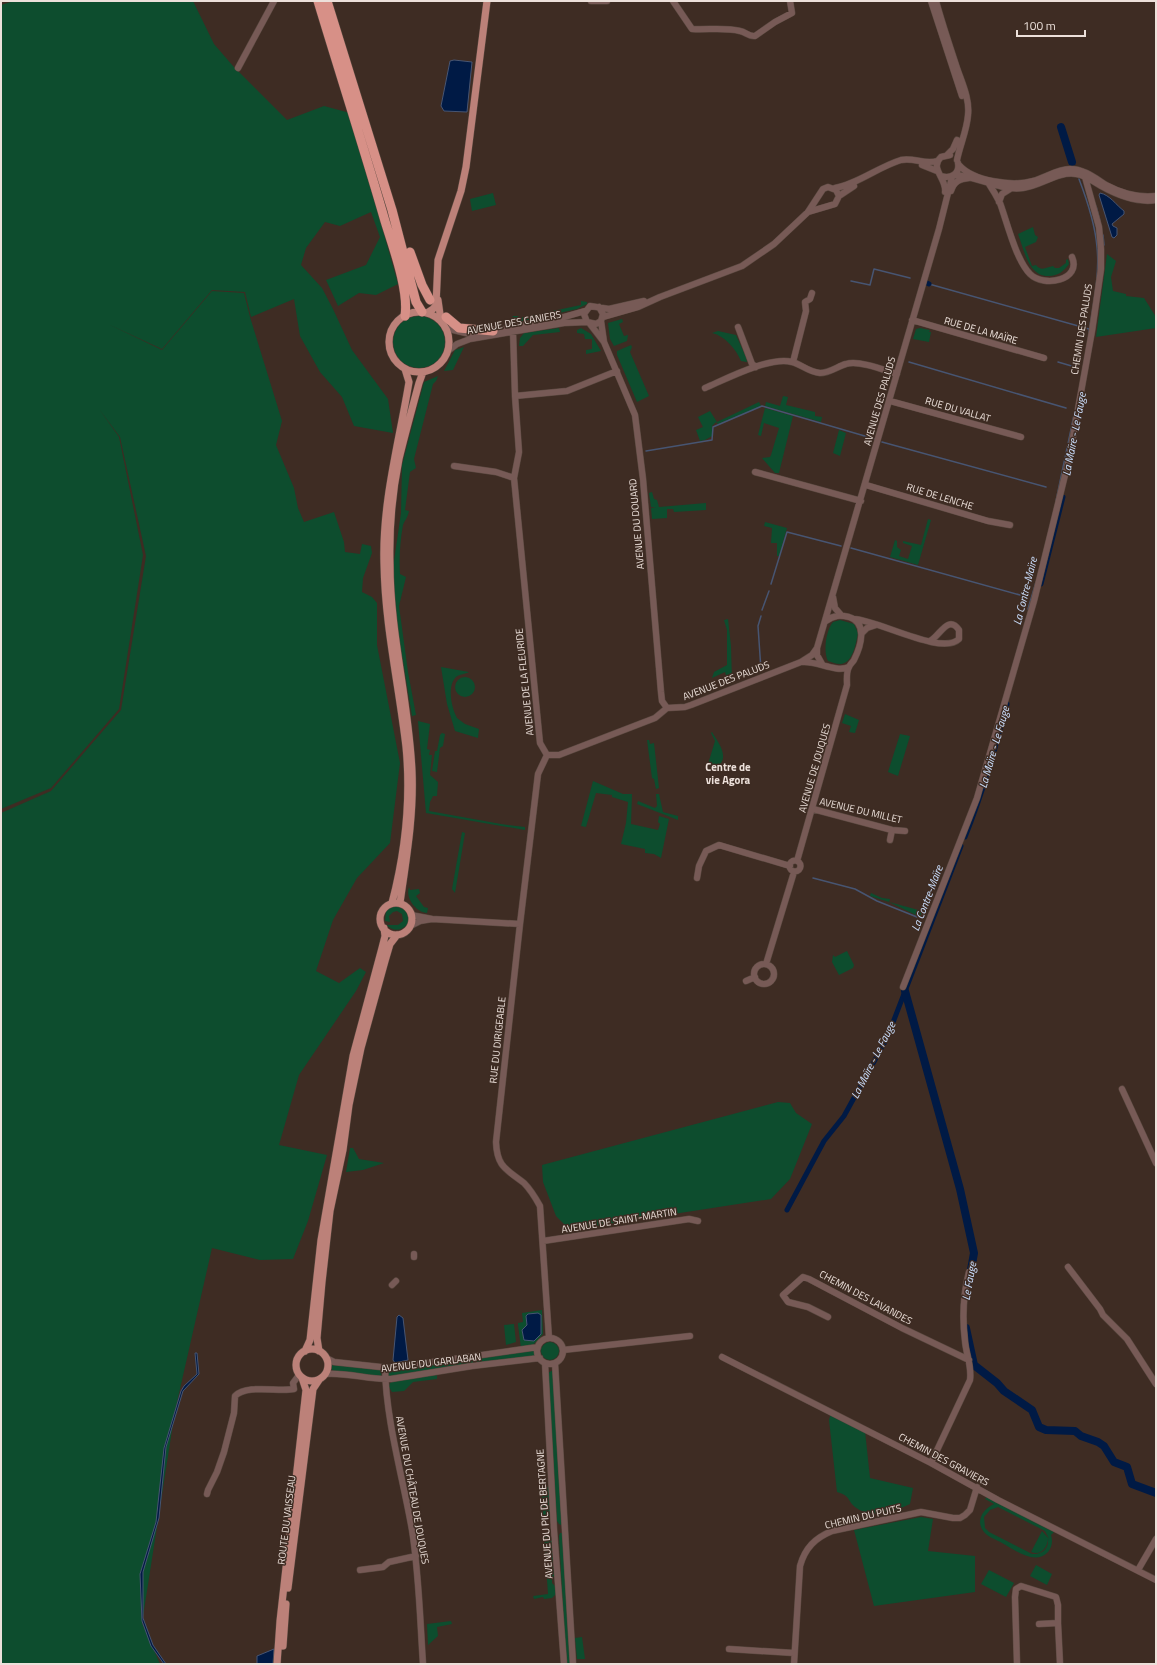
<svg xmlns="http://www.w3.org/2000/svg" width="1157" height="1665" viewBox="0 0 1157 1665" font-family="'Titillium Web',sans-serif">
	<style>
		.green { fill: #0d4d2e; fill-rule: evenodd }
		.water { fill: #001a45; stroke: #475572 }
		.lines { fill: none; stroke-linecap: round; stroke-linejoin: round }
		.stream { stroke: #475572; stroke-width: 1.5 }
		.canal { stroke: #001a45; stroke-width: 5 }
		.river { stroke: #001a45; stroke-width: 8 }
		.minor-casing { stroke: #5a4940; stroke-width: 7 }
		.major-casing { stroke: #5a4940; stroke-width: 8 }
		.highway-casing { stroke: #5a4940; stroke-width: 10 }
		.minor { stroke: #775a56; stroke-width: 6 }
		.major { stroke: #bc8179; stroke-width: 7 }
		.highway { stroke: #d79087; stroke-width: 9 }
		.labels { text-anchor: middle; stroke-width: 3; stroke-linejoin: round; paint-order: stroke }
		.street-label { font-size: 10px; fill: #ece0da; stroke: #3e2c23 }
		.water-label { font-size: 11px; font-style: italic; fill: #cce0ff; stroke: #3e2c23 }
		.neighbourhood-label { font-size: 11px; font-weight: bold; fill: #ece0da; stroke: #3e2c23 }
	</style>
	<rect width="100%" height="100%" fill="#3e2c23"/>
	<path class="green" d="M 14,1 L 193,1 L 214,44 L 233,66 L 287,120 L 324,106 L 350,113 L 398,284 L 376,295 L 359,293 L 338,306 L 326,280 L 366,265 L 380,237 L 371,212 L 340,226 L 325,222 L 306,248 L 301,265 L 322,288 L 333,309 L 352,350 L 388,399 L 393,433 L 354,426 L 342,397 L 320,372 L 300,336 L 294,299 L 251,317 L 245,292 L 212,290 L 162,349 L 108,324 L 162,350 L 212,291 L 244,293 L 250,317 L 282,421 L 276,445 L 294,488 L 298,508 L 304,522 L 334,512 L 344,542 L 345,552 L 360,554 L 362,544 L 371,546 L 372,553 L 363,578 L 362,592 L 372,597 L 377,603 L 377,645 L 400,763 L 390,843 L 357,878 L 333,920 L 316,971 L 339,983 L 360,968 L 366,972 L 356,991 L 299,1075 L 279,1145 L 327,1155 L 308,1221 L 293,1259 L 260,1260 L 212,1248 L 175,1411 L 142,1623 L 160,1664 L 1,1664 L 1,813 L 51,791 L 121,710 L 146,556 L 120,437 L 99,409 L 119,437 L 143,555 L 119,709 L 51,788 L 1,809 L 1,5 Z
		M 493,193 L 496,205 L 472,211 L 470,199 Z
		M 1033,227 L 1035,235 L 1038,237 L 1036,242 L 1025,247 L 1032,266 L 1036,265 C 1041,272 1047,267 1053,266 L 1055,268 L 1059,268 L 1066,263 L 1066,260 L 1068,259 L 1069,264 C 1064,271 1058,276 1049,276 C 1028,277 1024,249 1018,234 Z
		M 1107,254 L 1116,261 L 1111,277 L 1113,291 L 1126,294 L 1126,296 L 1144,298 L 1156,317 L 1156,328 L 1096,337 Z
		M 581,301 L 587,302 L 587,304 L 577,309 L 519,322 L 512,316 L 518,316 L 519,318 L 581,305 Z
		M393 342a26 26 0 1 1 52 0a26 26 0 1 1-52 0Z
		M 622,319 L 623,322 L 619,324 L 624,336 L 628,335 L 627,341 L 614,346 L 610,339 L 608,323 Z
		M 559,328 L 560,332 L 533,335 L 523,346 L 519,346 L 520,338 L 524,333 Z
		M 581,328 L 591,334 L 601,351 L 586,354 L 586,350 L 592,349 L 592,339 L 585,339 L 584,334 L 577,333 L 577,330 Z
		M 920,328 L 930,330 L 929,332 L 931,332 L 929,342 L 913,339 L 916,329 Z
		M 718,331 L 736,335 L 746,357 L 747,362 L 741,361 C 736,349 725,336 712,333 Z
		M 631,345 L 632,347 L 630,352 L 649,396 L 637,402 L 617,355 L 617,351 Z
		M 464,347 L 453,370 L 444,371 L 455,350 Z
		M 438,376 L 436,381 L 433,384 L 414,459 L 416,468 L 410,472 L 405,510 L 409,511 C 408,517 405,520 403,525 C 400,541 399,559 400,574 L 406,577 L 399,606 L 408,672 L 416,715 L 412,716 L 394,607 L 394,561 L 401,513 L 402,465 L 424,382 Z
		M 783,396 L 788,397 L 786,405 L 815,412 L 815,416 L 822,417 L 821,422 L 765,406 L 766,402 L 780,406 Z
		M 759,402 L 761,406 L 718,424 L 716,422 L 712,426 L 712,436 L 705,440 L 700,441 L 696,430 L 703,427 L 698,417 L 710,411 L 717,422 Z
		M 765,408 L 793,416 L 779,473 L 775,473 L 762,458 L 770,457 L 771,455 L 779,428 L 764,423 L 761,436 L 758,435 Z
		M 839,430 L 846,433 L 840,456 L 833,453 Z
		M 652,492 L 654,499 L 657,500 L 659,507 L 706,503 L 706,510 L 674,512 L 673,509 L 667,509 L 667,518 L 652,519 L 651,508 L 656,507 L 651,507 L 649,493 Z
		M 928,519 L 931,520 L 918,565 L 890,557 L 895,540 L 897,541 L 897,547 L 901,550 L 899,556 L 908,559 L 912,546 L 903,543 L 903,541 L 921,545 Z
		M 765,522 L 787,528 L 779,556 L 777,556 L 777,543 L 771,543 L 772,528 L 764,526 Z
		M 728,619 L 731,646 L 732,682 L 728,682 L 725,672 L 712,678 L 714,672 L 727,665 L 727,630 L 724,620 Z
		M 840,620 L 854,624 L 858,633 C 856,643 853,664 840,664 C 836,664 832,662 828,661 C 823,652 826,630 833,622 Z
		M 441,667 L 469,672 C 465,674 460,674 456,677 C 447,686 451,707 457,718 L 465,724 L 479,729 L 478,738 L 455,731 L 447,704 Z
		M455 687a10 10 0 1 1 20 0a10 10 0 1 1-20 0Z
		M 845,714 L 859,720 L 855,733 L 849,732 L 851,726 L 842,723 Z
		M 418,721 L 430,724 L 427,749 L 430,750 L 429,755 L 432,755 L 430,775 L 438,782 L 437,796 L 433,796 L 430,802 L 429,811 L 501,824 L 525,827 L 525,830 L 426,813 Z
		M 712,732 C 718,742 730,757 718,766 L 713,764 L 708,764 L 715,741 L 711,733 Z
		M 442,733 L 445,734 L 443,746 L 440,748 L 437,772 L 432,771 L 435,751 L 437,751 L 440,735 Z
		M 900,734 L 910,736 L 898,776 L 888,772 Z
		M 647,740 L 649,740 L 650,744 L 654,743 L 659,788 L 656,789 L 654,779 L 652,778 Z
		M 593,781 L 623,794 L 632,794 L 631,824 L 658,830 L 660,824 L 658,822 L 659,816 L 669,819 L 661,858 L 654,854 L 645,853 L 645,849 L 621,844 L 626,823 L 628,802 L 612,797 L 612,795 L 596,793 L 586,827 L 581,826 Z
		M 656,794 L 659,794 L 663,812 L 678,816 L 678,820 L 637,804 L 638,801 L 655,808 L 657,806 Z
		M 462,832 L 465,833 L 455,893 L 452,889 Z
		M 409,887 L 410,890 L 419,889 L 420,893 L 416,896 L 424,907 L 428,908 L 427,913 C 416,912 405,898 409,887 Z
		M 871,893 L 882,898 L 890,899 L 889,902 L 922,911 L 920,917 L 889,902 L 870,896 Z
		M 391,907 L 401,907 L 408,913 L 408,924 C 401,931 394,932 386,925 L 398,925 L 403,921 L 402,914 L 397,911 L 393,912 L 389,916 L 390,922 L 385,921 L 386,911 Z
		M 847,951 L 854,965 L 853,968 L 839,975 L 832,962 L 833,955 L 835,957 Z
		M 778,1102 L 790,1103 L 796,1113 L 812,1124 L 790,1179 L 771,1199 L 570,1230 L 556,1216 L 543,1182 L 542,1165 Z
		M 350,1148 L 353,1148 L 359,1159 L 384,1163 L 363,1170 L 346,1172 Z
		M 542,1310 L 543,1334 L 532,1346 L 521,1348 L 518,1325 L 518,1323 L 523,1322 L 522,1313 Z
		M 514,1324 L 516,1342 L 506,1345 L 504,1325 Z
		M541 1351a9 9 0 1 1 18 0a9 9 0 1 1-18 0Z
		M 535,1349 L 536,1357 L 390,1377 L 388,1375 L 390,1370 Z
		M 332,1365 L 379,1369 L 382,1372 L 381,1376 L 378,1378 L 334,1372 L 332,1370 Z
		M 553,1370 L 564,1522 L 561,1525 L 559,1524 L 557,1521 L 548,1373 Z
		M 437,1375 L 437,1379 L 413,1382 L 404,1391 L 392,1392 L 389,1387 L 390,1383 L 395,1380 Z
		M 831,1413 L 865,1431 L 870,1478 L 913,1488 L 910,1504 C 894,1512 870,1519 855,1507 C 846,1499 851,1496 837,1492 L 829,1420 Z
		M 541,1484 L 542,1484 L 550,1488 L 552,1515 L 543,1517 Z
		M 987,1497 L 1054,1532 L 1051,1535 C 1053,1541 1052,1547 1048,1552 C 1035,1566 1015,1550 1002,1543 C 997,1540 988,1537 984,1532 C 975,1521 983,1509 994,1504 L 985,1499 ZM 998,1507 L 1045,1531 L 1049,1539 L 1042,1531 L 1031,1552 C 1041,1556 1047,1548 1048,1539 C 1049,1549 1042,1555 1032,1554 L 989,1532 L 985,1528 L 984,1517 L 990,1510 Z
		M 921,1517 L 933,1519 L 928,1551 L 975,1556 L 975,1592 L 874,1606 L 854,1530 Z
		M 560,1533 L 563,1533 L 571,1664 L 566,1664 L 559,1536 Z
		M 544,1537 L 552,1538 L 554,1577 L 552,1579 L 552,1583 L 556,1587 L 556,1594 L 552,1598 L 544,1599 L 543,1597 L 534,1599 L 533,1596 L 548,1594 Z
		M 1036,1565 L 1052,1574 L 1047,1585 L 1030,1576 Z
		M 989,1570 L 1014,1583 L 1006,1597 L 981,1584 Z
		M 451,1621 L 452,1624 L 437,1627 L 438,1636 L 428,1645 L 427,1624 Z
		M 582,1637 L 585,1659 L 577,1659 L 575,1638 Z"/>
	<path class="water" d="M 454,60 L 472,62 L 467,112 L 444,111 L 441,106 L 450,61 Z
		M 1100,193 C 1110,195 1116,205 1124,211 L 1124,214 L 1112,224 L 1113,226 L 1117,228 L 1117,235 L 1114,238 L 1112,237 L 1099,195 Z
		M 538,1313 L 541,1315 L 541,1334 L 534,1341 L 524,1340 L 522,1330 L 527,1325 L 526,1316 L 528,1314 Z
		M 399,1315 L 403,1318 L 408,1360 L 395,1363 L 393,1360 L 397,1317 Z
		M 195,1353 L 197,1353 L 199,1374 L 183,1391 L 166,1447 L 159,1518 L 143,1572 L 143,1618 L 153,1645 L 166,1664 L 164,1664 L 151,1646 L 142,1621 L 140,1574 L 156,1522 L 164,1448 L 181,1391 L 184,1386 L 197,1374 Z
		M 274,1649 L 273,1664 L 257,1664 L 257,1656 Z"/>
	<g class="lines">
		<path class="stream" d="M 1079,179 C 1087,200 1095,223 1097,247 C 1100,275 1093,305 1089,332
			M 1096,206 L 1100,221
			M 1103,235 L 1104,245
			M 851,281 L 870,285 L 874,269 L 910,278
			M 929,284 L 1089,329
			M 909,362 L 1066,408
			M 1058,362 L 1075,367
			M 882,442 L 1046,487
			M 646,451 L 712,440 L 713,427 L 762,406 L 875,439
			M 1056,501 L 1074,415
			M 851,548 L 1020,595
			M 771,584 L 787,532 L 841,546
			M 1028,609 L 1036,582
			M 762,610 L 769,591
			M 761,616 L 758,626 L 761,670
			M 813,878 L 855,889 L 877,901 L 917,917"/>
		<path class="canal" d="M 927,283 L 929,284
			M 1041,584 L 1063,497
			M 965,837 C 983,793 995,749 1007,704
			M 787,1210 L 824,1141 L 844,1116 L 887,1038 L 961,846"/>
		<path class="river" d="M 1061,127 L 1072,162
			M 905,991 L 960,1189 L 974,1253 L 969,1281
			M 966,1328 L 974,1365 L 997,1383 L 1004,1391 L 1032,1410 L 1039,1427 L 1046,1430 L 1075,1431 L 1081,1436 L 1098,1442 L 1104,1446 L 1114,1462 L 1127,1467 L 1132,1484 L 1156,1493"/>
		<defs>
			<path id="minor" d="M 591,1 L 607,1
				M 673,1 L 692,29 C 708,30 725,27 740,31 C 746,32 749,37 755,36 L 775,22 L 792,13 L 790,1
				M 931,1 L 962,96
				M 936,1 C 942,23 949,44 956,65 C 961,81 970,98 968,115 C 967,130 960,145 957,160
				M 238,68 L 274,1
				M 947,155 L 953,149 L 957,140
				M 922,165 L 937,171
				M 959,165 C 973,181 1012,187 1033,181 C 1045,178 1057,169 1070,169 C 1084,169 1095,178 1106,185 C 1121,193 1139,198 1156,196
				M 954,175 C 978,176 999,191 1023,188 C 1041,186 1058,171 1076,174 C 1085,175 1093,181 1101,186 C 1117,195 1137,203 1156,200
				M 941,176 C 951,179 960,174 958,163
				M 989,184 C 993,190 997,197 1000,203 C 1007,222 1016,260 1030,274 C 1044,288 1082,280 1072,257
				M 835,188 C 858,184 878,167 901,160 C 913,157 925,165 937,161
				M 951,191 C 954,181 960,179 969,178
				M 945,192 C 947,178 929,169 941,157 L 950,155
				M 839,196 L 854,186
				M 999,202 L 1002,194 L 1010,189
				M 599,307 L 603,314 L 601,321 L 596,324 L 587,322 L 584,314 L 590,306 L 609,309 L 644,301
				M 603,317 L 638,307 L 660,297 L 742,266 L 774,244 L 808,212 L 823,189 L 828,187 L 836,190 L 839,196 L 835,204 L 808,212
				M 912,320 L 1044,358
				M 601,321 L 604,342
				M 590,324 L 604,342 L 635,415 L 643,479 L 661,692 L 662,701 L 667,708
				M 738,327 L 752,364 L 756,367
				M 445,328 L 470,334 L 480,333
				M 495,331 L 564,317 L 585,311
				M 513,331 L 515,396 L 519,452 L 514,478
				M 448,351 L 457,344 L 470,339 L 564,323 L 587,322
				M 793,362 L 806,311 L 805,302 L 810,299 L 812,293
				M 705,388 C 726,379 770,356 792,362 C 801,364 808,372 820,373 C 830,373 838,366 846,364 C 859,360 884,370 897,374
				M 515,396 L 567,391 L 617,371
				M 890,401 L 1021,437
				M 454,466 L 496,472 L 514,478 L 540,743 L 547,755
				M 755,472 L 861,501
				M 866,485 L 988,521 L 1010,525
				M 833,597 L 835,608 L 841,615
				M 854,619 C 878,620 942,656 959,639 L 959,630 C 948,614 940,636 930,641
				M 862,633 L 867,628 L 876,625
				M 803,662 C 818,661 836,673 849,667
				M 822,664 L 817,655 L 817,648 L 939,229 L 952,177
				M 547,755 L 538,774 L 520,924 L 496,1142 C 497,1167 506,1169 524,1183 C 531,1190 535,1197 540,1206 L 549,1338
				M 547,755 L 559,755 L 655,718 L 667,708 L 685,707 L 691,705 L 801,662 L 812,655 L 817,648
				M 813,809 L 892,830 L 905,831
				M 890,840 L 892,830
				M789.5 866a5.5 5.5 0 1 1 11 0a5.5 5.5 0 1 1-11 0Z
				M 797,861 L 847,685 C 847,680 846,672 849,667 C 850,664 853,662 854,660 C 861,646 868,623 849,617 C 840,615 834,615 826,621
				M 697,878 L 699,866 L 706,851 L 719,845 L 790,866
				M 432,919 L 520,924
				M 410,926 L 420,921 L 432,919 L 411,915
				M 766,964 L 794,872
				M754 974a10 10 0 1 1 20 0a10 10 0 1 1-20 0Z
				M 746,981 L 755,977
				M 903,987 L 977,798 L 1034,601 L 1069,459 L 1092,331 L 1101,269 L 1101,249 L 1099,227 L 1085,177
				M 1122,1089 L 1156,1163
				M 543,1241 L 689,1219 L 698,1221
				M 414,1254 L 414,1257
				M 1068,1267 L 1100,1309 L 1103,1315 L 1127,1339 L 1156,1384
				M 392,1285 L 396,1281
				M 828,1317 L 808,1307 L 788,1302 L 783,1295 L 803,1277 L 809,1279 L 902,1328 L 969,1360
				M537 1351a13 13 0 1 1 26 0a13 13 0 1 1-26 0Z
				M 563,1350 L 690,1336
				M 722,1357 L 931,1463 L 998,1500 L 1156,1580
				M 326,1358 L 334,1362 L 390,1368 L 538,1347
				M 545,1363 L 554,1530 L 564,1664
				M 555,1363 L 573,1664
				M 385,1368 C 386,1421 403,1478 412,1530 C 419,1574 420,1619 423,1664
				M 325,1374 C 347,1372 369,1380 391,1379 L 472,1366 L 540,1358
				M 931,1463 L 970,1380 C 972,1366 966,1354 965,1341 C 962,1317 963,1295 969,1272
				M 207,1494 L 208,1490 L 217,1472 L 224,1452 L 234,1413 L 235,1396 C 247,1384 278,1392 294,1389 L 293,1383 L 299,1375
				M 360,1570 L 383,1567 L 389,1562 L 416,1556
				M 1138,1570 L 1156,1539
				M 1058,1623 L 1060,1664
				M 729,1649 L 794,1653
				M 794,1664 L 800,1566 C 805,1548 815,1538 832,1531 L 921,1512 L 953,1518 L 960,1518 L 965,1515 L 970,1510 L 977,1487
				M 1017,1664 L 1015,1597 L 1016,1589 L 1021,1586 L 1056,1597 L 1058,1605 L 1058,1623 L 1039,1624"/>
			<path id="major" d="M 438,300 L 441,321
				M389 342a30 30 0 1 1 60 0a30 30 0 1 1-60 0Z
				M 427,313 L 433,309 L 436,305 L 438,260 L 461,191 L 466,167 L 487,1
				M 392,903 C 405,853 411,799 406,747 C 399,686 385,626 384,564 C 382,502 399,443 409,382 L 405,369
				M 400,903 C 406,860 414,816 412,771 C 409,702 390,634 390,564 C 389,529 392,494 399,459 C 405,434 412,409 419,383 L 423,372
				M380 919a16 16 0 1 1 32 0a16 16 0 1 1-32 0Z
				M296 1365a16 16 0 1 1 32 0a16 16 0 1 1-32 0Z
				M 305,1351 L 310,1340 L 321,1240 L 353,1056 L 382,948 L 385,936 L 384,928
				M 319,1351 L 317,1338 L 322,1282 L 330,1211 L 343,1150 L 349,1105 L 361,1048 L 385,961 L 390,944 L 397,935
				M 288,1588 L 313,1389 L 319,1380
				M 283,1646 L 286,1604
				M 277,1664 L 280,1621 L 306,1390 L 302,1378"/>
			<path id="highway" d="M 318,1 C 340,74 364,148 385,221 C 393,247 409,290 405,316
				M 327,1 L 392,210 L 416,302 L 422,312
				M 410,252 L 422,285 L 430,300
				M 446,317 L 459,328 L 493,331"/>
		</defs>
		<use href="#minor" class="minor-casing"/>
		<use href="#major" class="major-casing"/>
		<use href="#highway" class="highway-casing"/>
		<use href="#minor" class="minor"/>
		<use href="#major" class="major"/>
		<use href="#highway" class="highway"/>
	</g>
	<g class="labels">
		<g class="street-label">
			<text transform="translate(514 322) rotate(-10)" y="4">AVENUE DES CANIERS</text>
			<text transform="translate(1081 329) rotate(-81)" y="4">CHEMIN DES PALUDS</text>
			<text transform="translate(981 330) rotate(16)" y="4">RUE DE LA MAÏRE</text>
			<text transform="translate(879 401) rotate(-74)" y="4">AVENUE DES PALUDS</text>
			<text transform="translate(958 409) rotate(16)" y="4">RUE DU VALLAT</text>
			<text transform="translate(940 496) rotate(17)" y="4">RUE DE LENCHE</text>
			<text transform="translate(636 524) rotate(-95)" y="4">AVENUE DU DOUARD</text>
			<text transform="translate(726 680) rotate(-21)" y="4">AVENUE DES PALUDS</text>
			<text transform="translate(524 682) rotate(-96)" y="4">AVENUE DE LA FLEURIDE</text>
			<text transform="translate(814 768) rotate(-74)" y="4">AVENUE DE JOUQUES</text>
			<text transform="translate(861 810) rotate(13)" y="4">AVENUE DU MILLET</text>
			<text transform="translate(497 1040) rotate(-84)" y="4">RUE DU DIRIGEABLE</text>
			<text transform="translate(619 1220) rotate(-9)" y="4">AVENUE DE SAINT-MARTIN</text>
			<text transform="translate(866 1297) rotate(28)" y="4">CHEMIN DES LAVANDES</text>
			<text transform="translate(431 1362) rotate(-7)" y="4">AVENUE DU GARLABAN</text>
			<text transform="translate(944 1459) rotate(28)" y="4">CHEMIN DES GRAVIERS</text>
			<text transform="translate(413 1490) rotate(80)" y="4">AVENUE DU CHÂTEAU DE JOUQUES</text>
			<text transform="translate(544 1514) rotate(-94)" y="4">AVENUE DU PIC DE BERTAGNE</text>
			<text transform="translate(863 1516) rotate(-13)" y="4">CHEMIN DU PUITS</text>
			<text transform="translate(286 1520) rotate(-83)" y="4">ROUTE DU VAISSEAU</text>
		</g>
		<g class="water-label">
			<text transform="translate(1074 434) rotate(-79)" y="4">La Maïre - Le Fauge</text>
			<text transform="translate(1025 591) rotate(-76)" y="4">La Contre-Maïre</text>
			<text transform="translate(994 747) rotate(-74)" y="4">La Maïre - Le Fauge</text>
			<text transform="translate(927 898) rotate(-69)" y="4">La Contre-Maïre</text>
			<text transform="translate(873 1060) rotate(-63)" y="4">La Maïre - Le Fauge</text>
			<text transform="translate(969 1281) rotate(-80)" y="4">Le Fauge</text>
		</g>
		<g class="neighbourhood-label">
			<text x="728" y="771">Centre de<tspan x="728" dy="13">vie Agora</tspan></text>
		</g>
	</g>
	<rect width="1157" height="1665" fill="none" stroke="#ece0da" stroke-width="4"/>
	<path d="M1017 30v6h68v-6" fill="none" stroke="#ece0da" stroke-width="2"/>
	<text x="1023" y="30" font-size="12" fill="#ece0da" stroke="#3e2c23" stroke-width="3" paint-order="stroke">100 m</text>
</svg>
